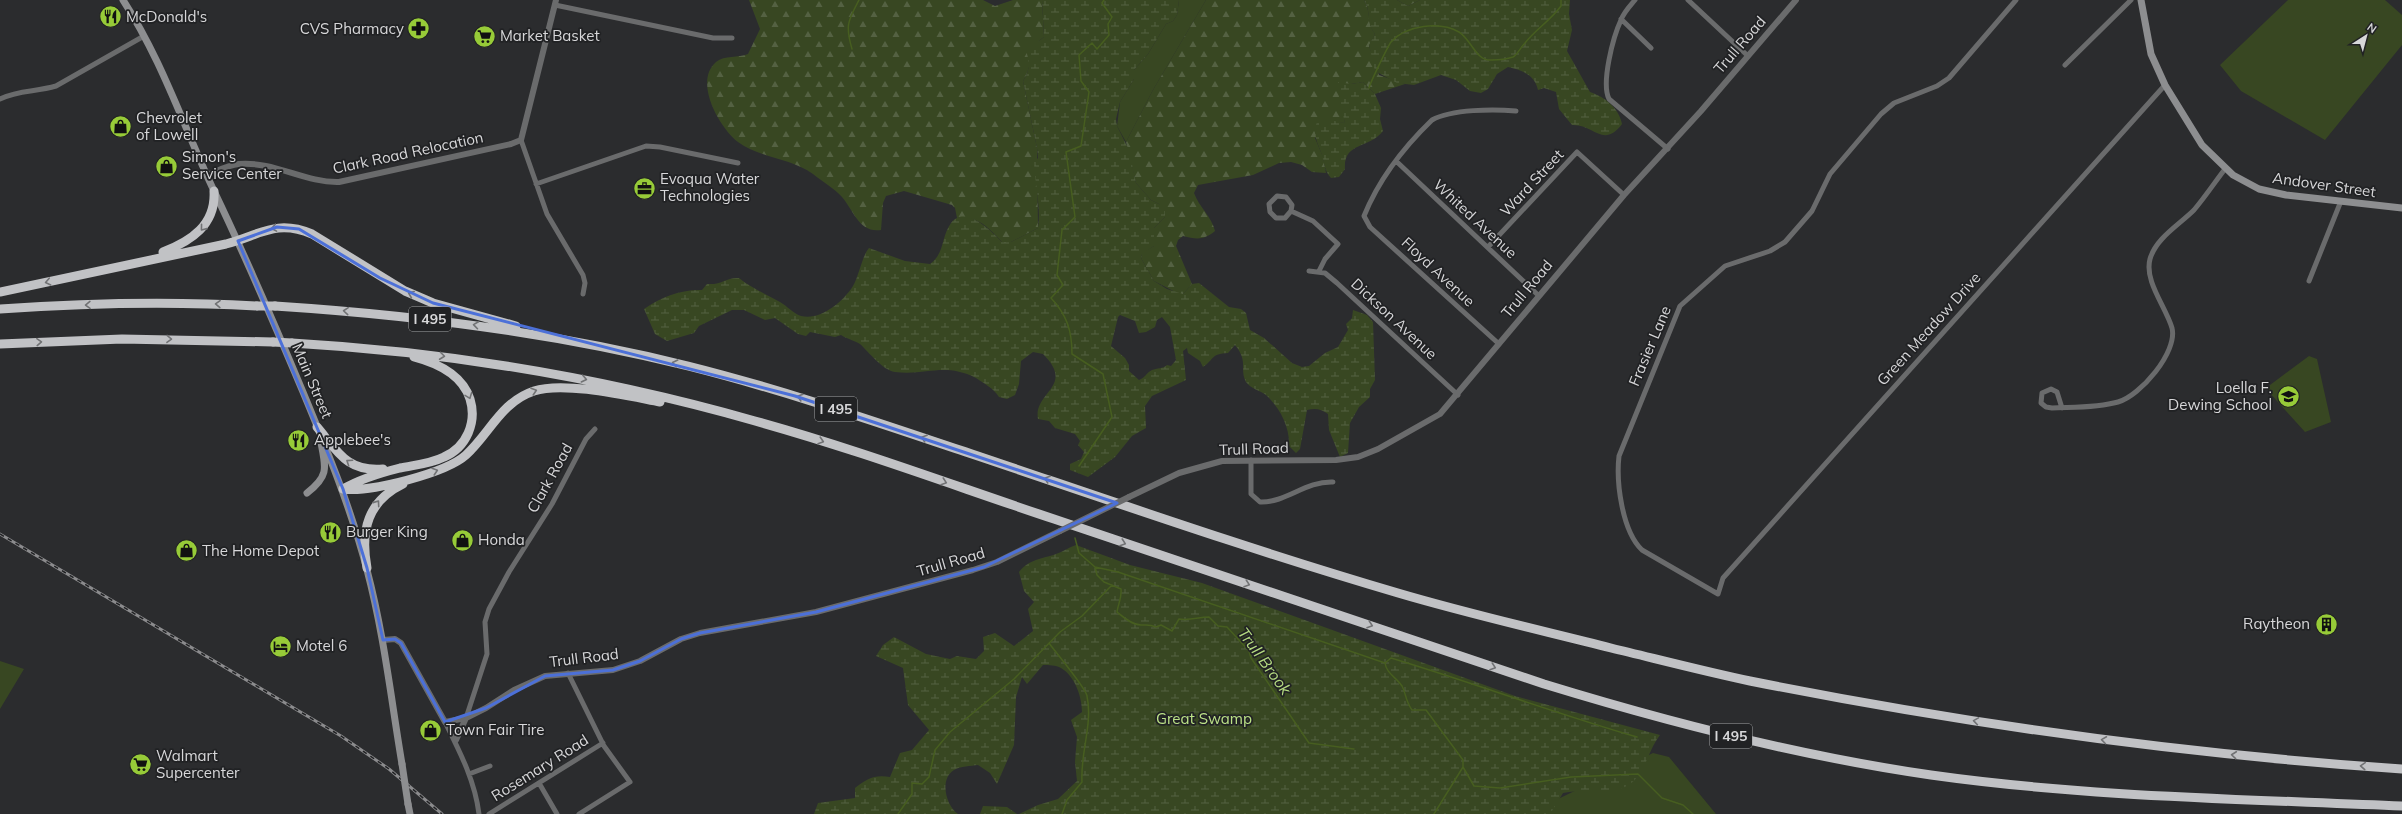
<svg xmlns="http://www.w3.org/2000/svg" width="2402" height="814" viewBox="0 0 2402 814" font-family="Mulish,sans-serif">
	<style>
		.green { fill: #384722 }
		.forest { fill: url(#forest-firs) }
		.wetland { fill: url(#wetland-marsh); fill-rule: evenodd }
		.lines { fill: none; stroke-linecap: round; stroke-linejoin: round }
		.stream { stroke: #475e20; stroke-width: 1.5 }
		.minor { stroke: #6a6b6c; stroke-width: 5 }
		.tertiary { stroke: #6a6b6c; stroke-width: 6 }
		.secondary { stroke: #8d8e90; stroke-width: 7 }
		.motorway { stroke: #c1c2c5; stroke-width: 9 }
		.rail-casing { stroke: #8b8b8d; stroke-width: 3 }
		.rail { stroke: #212224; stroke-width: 1.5; stroke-dasharray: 4.5; stroke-linecap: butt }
		.tertiary-bridge { stroke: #6a6b6c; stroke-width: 6 }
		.secondary-bridge { stroke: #8d8e90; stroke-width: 7 }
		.motorway-bridge { stroke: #c1c2c5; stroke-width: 9 }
		.oneway { stroke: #717274 }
		.marked { fill: none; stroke: #4c70d8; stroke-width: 3; stroke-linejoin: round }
		.labels { text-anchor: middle; stroke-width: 3.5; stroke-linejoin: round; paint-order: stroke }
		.shield { fill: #212224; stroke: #a0a1a3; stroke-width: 1 }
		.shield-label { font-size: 14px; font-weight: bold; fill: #d7d7d9 }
		.poi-label { font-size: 15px; fill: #d7d7d9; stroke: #212224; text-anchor: start }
		.street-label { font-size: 15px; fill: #d7d7d9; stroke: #212224 }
		.park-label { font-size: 15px; fill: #bbe187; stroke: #212224 }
		.water-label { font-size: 16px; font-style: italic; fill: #b5db81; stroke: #212224 }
	</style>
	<defs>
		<pattern id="forest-firs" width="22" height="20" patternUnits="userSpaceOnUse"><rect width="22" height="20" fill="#384722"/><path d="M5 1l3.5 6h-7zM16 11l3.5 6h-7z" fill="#546142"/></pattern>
		<pattern id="wetland-marsh" width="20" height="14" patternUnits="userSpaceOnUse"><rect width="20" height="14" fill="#384722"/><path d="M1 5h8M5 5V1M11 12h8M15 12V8" fill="none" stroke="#546142"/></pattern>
	</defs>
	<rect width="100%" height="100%" fill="#2b2c2e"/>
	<path class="green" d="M 1179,0 L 1206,0 L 1153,90 L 1126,142 L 1117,126 L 1120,102 L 1134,79 L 1134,70 L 1148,54 L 1166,24 L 1173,21 L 1177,15 Z
		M 2288,0 L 2385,0 L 2402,15 L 2402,45 L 2325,140 L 2241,91 L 2220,65 Z
		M 2309,356 L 2317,359 L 2331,422 L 2305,432 L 2268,391 L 2270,385 Z
		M 0,661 L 24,669 L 0,709 Z
		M 1653,753 L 1669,757 L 1716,814 L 1527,814 Z"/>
	<path class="forest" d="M 749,0 L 983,0 L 995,6 L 1013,0 L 1042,0 L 1044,37 C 1028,47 1033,67 1023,81 L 1037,148 L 1038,228 L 1011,242 L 1002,242 C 989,228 977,215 957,218 L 955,208 L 952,205 L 904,191 L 886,196 L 883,203 L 881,230 C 859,233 854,211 842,197 C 834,188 823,182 813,174 C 791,158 760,158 738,142 C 720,128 693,82 716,62 C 725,55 738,58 748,54 L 760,29 Z
		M 1206,0 L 1364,0 C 1371,11 1367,24 1375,34 L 1369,46 L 1379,75 L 1405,84 L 1375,94 L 1363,82 L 1351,84 L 1344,117 L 1345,123 L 1334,122 L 1315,138 L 1323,157 L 1326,173 L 1312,172 L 1302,165 L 1291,162 L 1279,163 L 1253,175 L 1198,185 L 1194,193 C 1199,207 1212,217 1215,231 C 1203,241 1196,239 1183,236 L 1178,240 L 1176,246 L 1192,284 L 1183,294 L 1179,294 L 1154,281 L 1141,258 L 1142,253 L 1154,246 L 1154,228 L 1165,217 L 1159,204 L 1151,200 L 1136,183 L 1126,142 L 1153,90 Z
		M 1397,0 L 1420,0 L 1408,6 Z"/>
	<path class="wetland" d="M 1042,0 L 1179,0 L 1177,15 L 1173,21 L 1166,24 L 1148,54 L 1134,70 L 1134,79 L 1120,102 L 1116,119 L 1117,126 L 1129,150 L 1136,183 L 1151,200 L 1159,204 L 1165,211 L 1165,217 L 1154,228 L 1154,246 L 1142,254 L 1141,258 L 1154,281 L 1167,289 L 1183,294 L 1192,284 L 1199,283 L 1229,307 L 1241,309 L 1246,313 L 1250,330 L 1264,338 L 1292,363 L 1302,367 L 1309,366 L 1325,353 L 1338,347 L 1348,330 L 1346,324 L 1352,318 L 1353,310 L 1367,315 L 1373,322 L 1375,380 L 1370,389 L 1370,397 L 1359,407 L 1350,423 L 1348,453 L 1340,457 L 1329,430 L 1328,414 C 1321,409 1316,408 1307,410 L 1300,449 L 1296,453 L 1289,446 C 1290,427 1280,408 1266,395 C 1259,390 1251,389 1246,382 C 1239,369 1249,362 1235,345 L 1228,353 C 1210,354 1215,359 1203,367 L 1200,361 L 1188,353 L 1187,348 L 1183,351 L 1186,380 L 1152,396 L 1145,406 L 1146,428 L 1132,436 L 1115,457 L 1088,477 L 1070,470 L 1070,464 L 1081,459 L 1084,452 L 1078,445 L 1080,441 L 1075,434 L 1055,428 L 1049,421 L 1038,419 C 1033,392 1076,387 1043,354 L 1033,352 L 1021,361 L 1019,384 L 1015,395 L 1007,399 L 999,397 C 993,388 985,384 976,378 C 944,362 926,376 895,372 C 882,370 869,352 860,344 C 856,341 847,339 841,335 L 835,337 L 810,332 L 806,336 L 798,334 L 775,318 L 765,320 L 744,310 L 732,310 L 699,326 L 694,333 L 667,341 L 655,334 L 644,309 C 661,297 682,289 702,290 L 707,284 C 723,285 726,277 739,278 C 751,288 766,294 780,302 C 787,306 794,314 801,316 C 820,321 843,302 853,286 C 859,276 862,256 869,248 L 905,261 L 930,264 C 945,253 941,237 951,223 C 966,204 992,232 1002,242 L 1011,242 L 1038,228 C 1041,206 1035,185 1034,162 L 1038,158 L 1037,148 L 1023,81 C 1030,71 1030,62 1026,51 L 1044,37 ZM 1120,315 L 1135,321 L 1139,333 L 1146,332 L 1155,327 L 1157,320 L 1162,317 L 1170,327 L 1176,360 L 1171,366 L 1167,365 C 1163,369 1157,368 1152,370 C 1146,373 1145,378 1139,380 L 1129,371 L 1129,365 L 1125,358 L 1111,346 L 1118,317 Z
		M 1364,0 L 1397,0 L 1408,6 L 1420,0 L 1570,0 L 1569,14 L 1572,30 L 1567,51 L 1590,92 C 1605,97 1619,108 1622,124 C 1603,149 1594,124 1572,125 L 1559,109 L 1556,92 L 1544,88 L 1538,90 C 1535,75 1522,70 1508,67 L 1497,74 L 1488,89 L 1481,93 L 1470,91 L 1456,80 L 1441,75 L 1414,85 L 1397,83 L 1375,71 L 1369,45 L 1375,34 C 1365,21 1372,13 1364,0 Z
		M 1338,82 L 1351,84 L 1363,82 L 1375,94 L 1381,108 L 1380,119 L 1383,131 C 1369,149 1343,142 1345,169 L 1339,177 L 1331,178 C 1324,170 1325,165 1322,155 C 1318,143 1312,135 1317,122 L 1324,119 L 1345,123 L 1339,99 Z
		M 1076,545 L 1130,565 L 1202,583 L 1515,696 L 1660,735 C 1650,748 1647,764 1638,776 C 1625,794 1607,790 1588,790 C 1580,790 1571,792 1563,793 L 1552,811 L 1554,814 L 1019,814 L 1038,805 L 1058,799 L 1077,781 L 1075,762 L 1077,737 L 1071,720 L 1082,712 C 1082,697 1075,676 1061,668 C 1056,665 1049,665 1043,665 L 1027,684 L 1022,677 L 1016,697 L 1014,745 L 997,784 L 990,773 L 978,765 C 971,766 960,766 954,770 C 939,779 946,806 958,814 L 814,814 L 818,803 L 855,798 L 855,788 C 866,779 875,774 890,777 L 900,753 L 912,750 L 929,730 L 908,705 L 903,668 L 876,656 L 883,645 L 894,637 L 926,654 L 950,659 L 957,656 L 976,659 L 984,651 L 983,637 L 995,633 L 1014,646 L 1033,631 L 1028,609 L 1034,602 L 1024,591 L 1019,572 C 1029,559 1042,559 1056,554 C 1063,552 1069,547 1076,545 Z
		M 983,806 L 1007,807 L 1017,814 L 980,814 Z"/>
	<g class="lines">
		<path class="stream" d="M 852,49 C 845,25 848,21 859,0
			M 1369,88 C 1370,83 1388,46 1391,42 C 1406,25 1440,21 1459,32 C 1471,39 1476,62 1492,60 C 1498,60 1507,59 1513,57 C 1517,55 1521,47 1525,43 C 1535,30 1550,21 1561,6 L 1561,0
			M 1079,466 L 1112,417 L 1103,374 L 1072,354 C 1072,331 1067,315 1051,298 L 1063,285 L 1057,275 L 1062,230 L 1075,217 L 1066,152 L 1081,146 L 1089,92 L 1081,81 L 1079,55 L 1092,43 L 1097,49 L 1109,35 L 1108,24 L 1112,17 L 1102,3 L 1104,0
			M 1075,538 L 1079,553 L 1095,567 L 1097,575 L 1104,582 L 1121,589 C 1122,598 1118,604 1117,612 C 1123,617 1132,625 1141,625 C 1148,625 1149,624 1156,627 L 1161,625 L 1172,631 L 1179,619 C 1190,621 1198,617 1209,617 L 1218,626 L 1227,627 L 1249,651 L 1251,658 L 1309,743 L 1354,749
			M 1095,567 L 1118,572 L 1385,663 C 1386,673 1397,678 1402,686 C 1406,693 1405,700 1412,710 L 1426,710 L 1463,760 L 1463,767 L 1474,786 L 1500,788 L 1571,777 L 1638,774 L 1662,798 L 1683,805 L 1693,814
			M 1049,643 C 1056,653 1086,688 1087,696 C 1093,724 1080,754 1082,782 L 1067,800 L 1062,814
			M 1385,663 L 1391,658 C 1474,683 1554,713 1637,737
			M 898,814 L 912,794 L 912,783 L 922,784 L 929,777 L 935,750 L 950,732 L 1014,679 L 1060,632 L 1082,616 L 1112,585
			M 1434,814 L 1463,767"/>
		<path class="minor" d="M 1635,0 C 1630,6 1624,12 1621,20 C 1613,37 1601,83 1609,99 L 1668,149
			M 1688,0 L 1748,56
			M 2016,0 L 1949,78 L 1937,86 L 1894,103 L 1881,114 L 1830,174 L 1812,211 L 1785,242 L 1770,251 L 1725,266 L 1680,306 L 1619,456 C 1616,482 1622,531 1642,550 L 1718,594 L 1723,578 L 2165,85
			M 555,5 L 713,38 L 732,38
			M 1621,19 L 1651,48
			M 2065,65 L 2131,0
			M 0,99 C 18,90 36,92 56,86 L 144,36
			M 521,140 L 547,214 L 583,275 L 585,283 L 583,294
			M 1396,161 L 1538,295
			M 536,184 L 646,146 L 660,147 L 738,163
			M 1291,211 L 1285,218 L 1276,218 L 1270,212 L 1269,204 L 1277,196 L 1286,197 L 1292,205 L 1291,211 L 1313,221 L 1338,244 L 1325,259 L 1319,271
			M 1488,247 L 1577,152 L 1624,195
			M 1309,271 L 1325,273 L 1337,283 L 1458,395
			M 2309,281 L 2341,201
			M 1499,344 L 1370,227 L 1364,216 C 1379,179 1404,147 1432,120 C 1452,109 1494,109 1516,111
			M 2062,408 L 2057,392 L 2051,389 L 2042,393 L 2041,403 L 2046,407 L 2052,408 C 2073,407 2097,408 2118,402 C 2140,396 2178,352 2172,328 C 2166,307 2144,281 2150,259 C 2156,238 2179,225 2194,210 C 2205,197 2215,182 2225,169
			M 1251,460 L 1251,494 L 1260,502 C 1286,503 1305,481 1333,482
			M 568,673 L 604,746 L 630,782 L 579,814
			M 466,718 L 487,654 L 485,622 L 489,609 L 509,572 L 552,504 L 586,439 L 595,429
			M 445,722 C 460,752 475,781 479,814
			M 469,774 L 490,766
			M 539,783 L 557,814
			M 489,814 L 603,743"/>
		<path class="tertiary" d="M 207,175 C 217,171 228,165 239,164 C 274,161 305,183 339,182 L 511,144 L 521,140 L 556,0
			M 1129,497 L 1179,473 L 1222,461 L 1336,460 L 1358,457 L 1378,449 L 1440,414 L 1624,195 L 1701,111 L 1796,0
			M 383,640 L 395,639 L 401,643 L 445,722 L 466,718 L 486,708 L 514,690 L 545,676 L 613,670 L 640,661 L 681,639 L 700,633 L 816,612 L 973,570 L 997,562 L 1060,531
			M 456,740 L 466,718"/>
		<path class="secondary" d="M 123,0 C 162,60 184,128 215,193 C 246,258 275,325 303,392 C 327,450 351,508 367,570 C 384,634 391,699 402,764
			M 2141,0 L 2151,54 L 2165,85 L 2202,145 L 2233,175 L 2259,189 L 2286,195 L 2402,208
			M 307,493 C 329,476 326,468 321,443
			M 408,804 L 410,814"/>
		<path class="motorway" d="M 163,252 C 191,241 216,225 214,191
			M 0,292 L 226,244 C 260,235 276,219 312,234 L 405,291 L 433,303 L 516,326
			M 275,306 C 414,315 552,332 688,366 C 780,389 870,420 960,450 C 1106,499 1251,550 1398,593 C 1469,614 1540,630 1611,648 C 1657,659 1703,671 1750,681 C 1965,724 2183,754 2402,769
			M 0,309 C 85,303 171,301 257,306
			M 292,343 C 449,352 604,378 755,421 C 856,449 955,486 1054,519 C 1217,574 1381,629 1544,684 C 1671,723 1799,756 1931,775 C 2087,797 2245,799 2402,806
			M 0,344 L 122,339 L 273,342
			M 317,427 C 338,452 347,472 383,469
			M 343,489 C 369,493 446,473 466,455 C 490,433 501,402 534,391 C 564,381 628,396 660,402
			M 343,489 C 360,479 380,473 400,468 C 414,465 430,464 444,457 C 467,447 477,422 470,399 C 462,374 437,363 414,357
			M 367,568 C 360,530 368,501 403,484"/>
		<defs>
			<path id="rail" d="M 0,534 L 341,736 L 389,769 L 442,814"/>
		</defs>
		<use href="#rail" class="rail-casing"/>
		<use href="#rail" class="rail"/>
		<path class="tertiary-bridge" d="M 1060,531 L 1129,497"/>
		<path class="secondary-bridge" d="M 402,764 L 408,804"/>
		<path class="motorway-bridge" d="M 257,306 L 275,306
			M 273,342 L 292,343"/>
	</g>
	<defs><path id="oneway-chevron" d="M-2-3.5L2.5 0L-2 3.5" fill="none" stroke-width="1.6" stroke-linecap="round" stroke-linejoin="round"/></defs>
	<g class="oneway">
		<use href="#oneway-chevron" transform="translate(203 228) rotate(129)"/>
		<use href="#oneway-chevron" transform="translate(274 228) rotate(170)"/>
		<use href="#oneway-chevron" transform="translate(48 282) rotate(168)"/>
		<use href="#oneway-chevron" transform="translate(411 294) rotate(-157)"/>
		<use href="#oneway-chevron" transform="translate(218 304) rotate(-178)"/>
		<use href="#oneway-chevron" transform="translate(88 305) rotate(179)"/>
		<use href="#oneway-chevron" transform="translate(346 311) rotate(-175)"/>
		<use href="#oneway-chevron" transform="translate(476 325) rotate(-172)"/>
		<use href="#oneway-chevron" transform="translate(169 339) rotate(1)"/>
		<use href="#oneway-chevron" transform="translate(39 342) rotate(-3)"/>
		<use href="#oneway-chevron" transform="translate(442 356) rotate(7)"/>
		<use href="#oneway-chevron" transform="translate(675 363) rotate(-167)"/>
		<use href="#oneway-chevron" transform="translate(584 379) rotate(12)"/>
		<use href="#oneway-chevron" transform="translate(534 391) rotate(-18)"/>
		<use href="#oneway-chevron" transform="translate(469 396) rotate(69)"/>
		<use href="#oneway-chevron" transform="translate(800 397) rotate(-163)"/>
		<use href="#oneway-chevron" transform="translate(924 438) rotate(-161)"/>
		<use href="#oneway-chevron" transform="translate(821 441) rotate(18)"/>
		<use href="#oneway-chevron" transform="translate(349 462) rotate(-146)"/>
		<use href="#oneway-chevron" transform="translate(435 471) rotate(-18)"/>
		<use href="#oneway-chevron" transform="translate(1047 479) rotate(-161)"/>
		<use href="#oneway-chevron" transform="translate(944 482) rotate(19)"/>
		<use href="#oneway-chevron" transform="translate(377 503) rotate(-55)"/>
		<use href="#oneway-chevron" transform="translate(1123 543) rotate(19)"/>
		<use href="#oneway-chevron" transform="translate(1247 584) rotate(19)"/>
		<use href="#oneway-chevron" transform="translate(1370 625) rotate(19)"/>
		<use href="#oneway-chevron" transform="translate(1493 667) rotate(19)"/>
		<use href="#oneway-chevron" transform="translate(1976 721) rotate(-171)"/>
		<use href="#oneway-chevron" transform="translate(2104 740) rotate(-172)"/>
		<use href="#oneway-chevron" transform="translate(2234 755) rotate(-174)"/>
		<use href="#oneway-chevron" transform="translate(2363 766) rotate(-176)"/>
	</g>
	<path class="marked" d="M 277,227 L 299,229 L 380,278 L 433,303 L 795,396 L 1117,503 L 984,567 L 816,612 L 700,633 L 681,639 L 640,661 L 613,670 L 545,676 L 486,708 L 445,722 L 401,643 L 395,639 L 383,640 L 367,568 L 343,489 L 238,241 Z"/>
	<defs>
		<symbol id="restaurant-disc" viewBox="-11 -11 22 22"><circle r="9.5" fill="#97cb38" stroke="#212224"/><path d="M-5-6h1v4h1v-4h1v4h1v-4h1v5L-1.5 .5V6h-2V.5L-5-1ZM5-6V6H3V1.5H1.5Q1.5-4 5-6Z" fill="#111"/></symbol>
		<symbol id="pharmacy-disc" viewBox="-11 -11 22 22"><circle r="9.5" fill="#97cb38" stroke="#212224"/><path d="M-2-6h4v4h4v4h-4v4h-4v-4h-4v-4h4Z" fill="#111"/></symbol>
		<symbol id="supermarket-disc" viewBox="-11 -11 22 22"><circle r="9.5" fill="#97cb38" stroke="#212224"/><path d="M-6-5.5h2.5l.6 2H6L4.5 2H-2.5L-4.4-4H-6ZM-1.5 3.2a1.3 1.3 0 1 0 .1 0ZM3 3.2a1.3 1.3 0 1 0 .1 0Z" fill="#111"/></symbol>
		<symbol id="shop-disc" viewBox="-11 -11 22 22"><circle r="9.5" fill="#97cb38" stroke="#212224"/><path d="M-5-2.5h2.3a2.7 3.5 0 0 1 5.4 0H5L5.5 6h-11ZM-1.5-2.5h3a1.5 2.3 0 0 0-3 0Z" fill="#111"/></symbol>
		<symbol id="office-disc" viewBox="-11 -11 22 22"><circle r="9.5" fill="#97cb38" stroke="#212224"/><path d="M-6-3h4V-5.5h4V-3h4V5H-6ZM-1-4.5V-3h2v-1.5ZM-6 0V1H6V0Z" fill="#111"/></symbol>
		<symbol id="school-disc" viewBox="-11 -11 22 22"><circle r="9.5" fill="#97cb38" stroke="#212224"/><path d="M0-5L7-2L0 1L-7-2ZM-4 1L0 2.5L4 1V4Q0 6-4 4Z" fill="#111"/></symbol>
		<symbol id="building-disc" viewBox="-11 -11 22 22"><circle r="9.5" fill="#97cb38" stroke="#212224"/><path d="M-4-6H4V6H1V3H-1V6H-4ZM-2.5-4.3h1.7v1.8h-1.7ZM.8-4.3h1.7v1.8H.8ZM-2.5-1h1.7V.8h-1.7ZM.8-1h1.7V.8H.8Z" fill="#111"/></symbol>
		<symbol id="hotel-disc" viewBox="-11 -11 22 22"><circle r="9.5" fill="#97cb38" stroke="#212224"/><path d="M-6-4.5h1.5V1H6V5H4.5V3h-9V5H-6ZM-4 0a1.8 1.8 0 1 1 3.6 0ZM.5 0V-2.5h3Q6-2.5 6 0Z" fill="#111"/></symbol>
	</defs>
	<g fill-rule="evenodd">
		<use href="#restaurant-disc" x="98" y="4" width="25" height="25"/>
		<use href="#pharmacy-disc" x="406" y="16" width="25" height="25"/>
		<use href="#supermarket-disc" x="472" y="24" width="25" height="25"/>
		<use href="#shop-disc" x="108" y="114" width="25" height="25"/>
		<use href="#shop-disc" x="154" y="154" width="25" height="25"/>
		<use href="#office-disc" x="632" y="176" width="25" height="25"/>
		<use href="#school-disc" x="2276" y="384" width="25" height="25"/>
		<use href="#restaurant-disc" x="286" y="428" width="25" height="25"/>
		<use href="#restaurant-disc" x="318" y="520" width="25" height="25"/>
		<use href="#shop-disc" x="450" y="528" width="25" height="25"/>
		<use href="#shop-disc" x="174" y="538" width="25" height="25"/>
		<use href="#building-disc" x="2314" y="612" width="25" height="25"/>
		<use href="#hotel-disc" x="268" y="634" width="25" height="25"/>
		<use href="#shop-disc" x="418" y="718" width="25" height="25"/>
		<use href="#supermarket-disc" x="128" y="752" width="25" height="25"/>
	</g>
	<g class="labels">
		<g class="shield">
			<rect x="409" y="307" width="42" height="24" rx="3"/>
			<rect x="815" y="397" width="42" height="24" rx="3"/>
			<rect x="1710" y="724" width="42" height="24" rx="3"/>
		</g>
		<g class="shield-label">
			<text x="430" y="324">I 495</text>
			<text x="836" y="414">I 495</text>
			<text x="1731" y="741">I 495</text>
		</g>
		<g class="poi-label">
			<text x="126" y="22">McDonald's</text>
			<text x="404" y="34" text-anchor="end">CVS Pharmacy</text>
			<text x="500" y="41">Market Basket</text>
			<text x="136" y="123">Chevrolet<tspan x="136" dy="17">of Lowell</tspan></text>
			<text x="182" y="162">Simon's<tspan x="182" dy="17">Service Center</tspan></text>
			<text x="660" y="184">Evoqua Water<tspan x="660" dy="17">Technologies</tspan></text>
			<text x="2272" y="393" text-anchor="end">Loella F.<tspan x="2272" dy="17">Dewing School</tspan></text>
			<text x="314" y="445">Applebee's</text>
			<text x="346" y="537">Burger King</text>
			<text x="478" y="545">Honda</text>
			<text x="202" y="556">The Home Depot</text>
			<text x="2310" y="629" text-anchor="end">Raytheon</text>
			<text x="296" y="651">Motel 6</text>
			<text x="446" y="735">Town Fair Tire</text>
			<text x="156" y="761">Walmart<tspan x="156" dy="17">Supercenter</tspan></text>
		</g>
		<g class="street-label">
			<text transform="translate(1740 45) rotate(-49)" y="5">Trull Road</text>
			<text transform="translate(408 153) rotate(-12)" y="5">Clark Road Relocation</text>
			<text transform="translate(1532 183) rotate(-47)" y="5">Ward Street</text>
			<text transform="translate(2324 185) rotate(8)" y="5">Andover Street</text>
			<text transform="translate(1475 219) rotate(43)" y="5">Whited Avenue</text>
			<text transform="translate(1438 272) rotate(43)" y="5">Floyd Avenue</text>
			<text transform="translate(1527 289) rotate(-50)" y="5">Trull Road</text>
			<text transform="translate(1394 319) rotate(43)" y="5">Dickson Avenue</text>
			<text transform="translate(1929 329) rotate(-48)" y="5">Green Meadow Drive</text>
			<text transform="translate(1650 346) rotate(-67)" y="5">Frasier Lane</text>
			<text transform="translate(312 381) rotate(67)" y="5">Main Street</text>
			<text transform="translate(1254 449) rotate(-2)" y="5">Trull Road</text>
			<text transform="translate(550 478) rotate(-61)" y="5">Clark Road</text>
			<text transform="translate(951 562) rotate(-16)" y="5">Trull Road</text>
			<text transform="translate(584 658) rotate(-7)" y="5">Trull Road</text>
			<text transform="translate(540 768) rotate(-32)" y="5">Rosemary Road</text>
		</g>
		<g class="park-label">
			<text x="1204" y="724">Great Swamp</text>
		</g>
		<g class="water-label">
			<text transform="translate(1265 661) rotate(54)" y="6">Trull Brook</text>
		</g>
	</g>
	<g transform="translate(2366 36) rotate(36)" stroke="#212224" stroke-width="3" paint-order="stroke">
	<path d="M0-3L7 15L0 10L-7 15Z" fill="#d7d7d9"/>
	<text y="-6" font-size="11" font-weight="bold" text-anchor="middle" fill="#d7d7d9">N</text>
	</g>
</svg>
